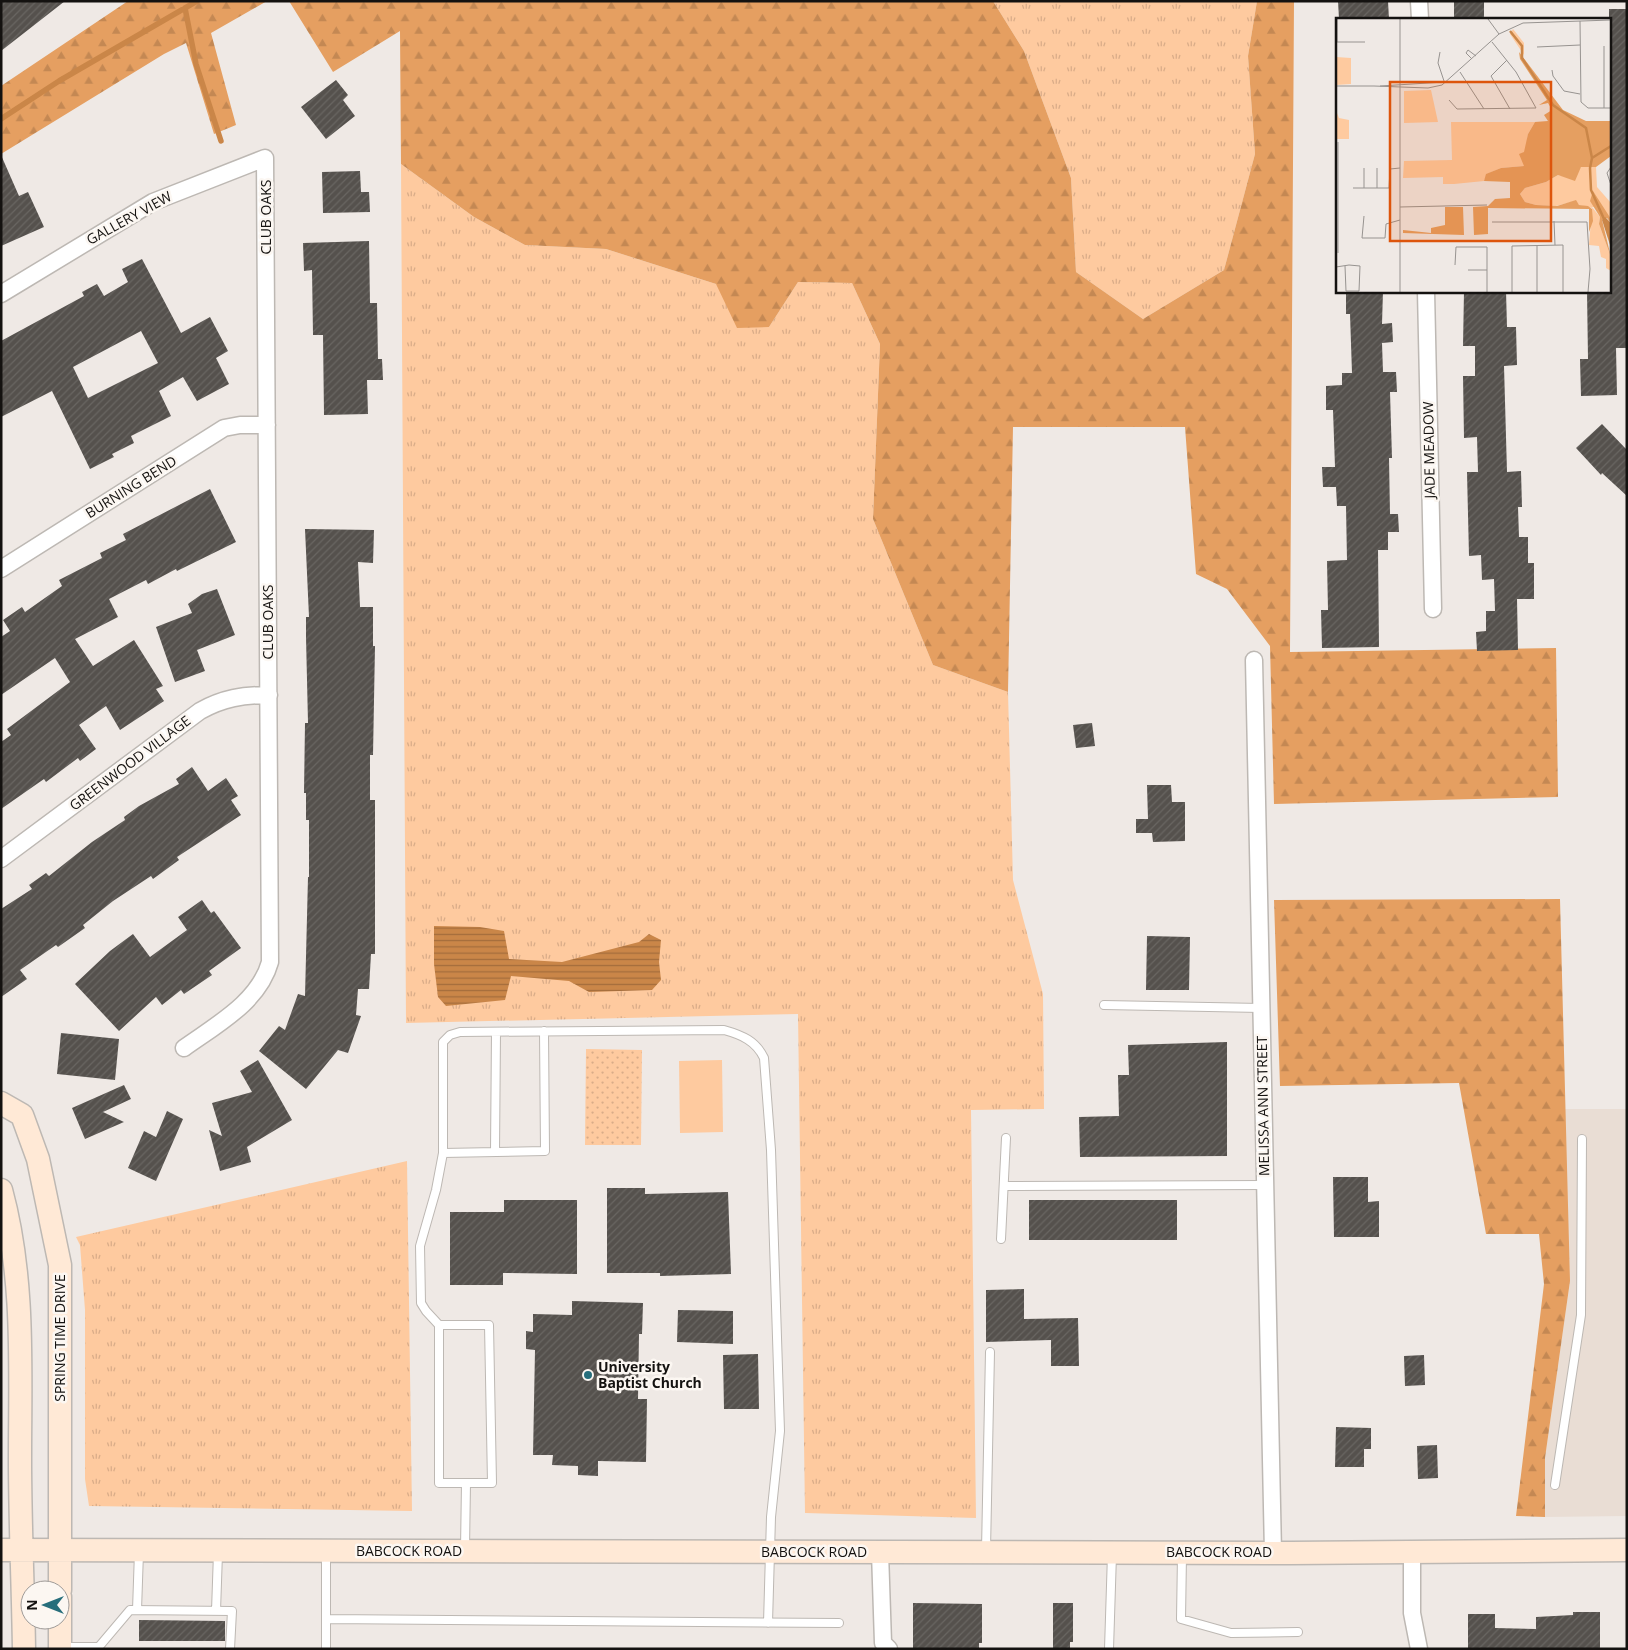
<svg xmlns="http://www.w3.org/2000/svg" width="1628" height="1650" viewBox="0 0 1628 1650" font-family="'Open Sans',sans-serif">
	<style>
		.built { fill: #e9ddd4 }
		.grass { fill: url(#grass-tufts) }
		.forest { fill: url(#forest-firs) }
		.park { fill: url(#park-dots) }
		.pitch { fill: #feca9f }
		.water { fill: url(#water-rules) }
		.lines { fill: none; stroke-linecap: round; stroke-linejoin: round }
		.stream { stroke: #ca8648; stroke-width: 5.5 }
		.building { fill: url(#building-hatch); fill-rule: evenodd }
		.lane-casing { stroke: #bdb8b3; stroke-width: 10 }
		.street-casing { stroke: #bdb8b3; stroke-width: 19 }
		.secondary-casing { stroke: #bdb8b3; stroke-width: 25 }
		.lane { stroke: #fff; stroke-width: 8 }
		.street { stroke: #fff; stroke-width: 16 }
		.secondary { stroke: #ffe9d6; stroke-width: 22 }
		.poi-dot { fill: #276e7b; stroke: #fcf7f2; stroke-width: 2 }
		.labels { text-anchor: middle; stroke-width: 5; stroke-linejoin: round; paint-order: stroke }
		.street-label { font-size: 14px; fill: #141210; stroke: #fcf7f2 }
		.poi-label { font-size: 14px; font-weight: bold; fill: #141210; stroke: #fcf7f2; text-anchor: start }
		.inset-river { fill: none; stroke: #ca8648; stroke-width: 2.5 }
		.inset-road { fill: none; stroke: #979390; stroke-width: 1 }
		.view { fill: #dd550c; fill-opacity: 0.15; stroke: #dd550c; stroke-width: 2.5 }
		.inset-edge { fill: none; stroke: #141210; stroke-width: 2.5 }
	</style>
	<defs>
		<pattern id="grass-tufts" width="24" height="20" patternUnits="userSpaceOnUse" patternTransform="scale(1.25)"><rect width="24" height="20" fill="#feca9f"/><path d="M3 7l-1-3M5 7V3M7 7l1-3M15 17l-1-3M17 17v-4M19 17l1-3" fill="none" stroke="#d9ac88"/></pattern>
		<pattern id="forest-firs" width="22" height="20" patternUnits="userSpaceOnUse" patternTransform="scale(1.25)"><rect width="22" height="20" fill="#e59f61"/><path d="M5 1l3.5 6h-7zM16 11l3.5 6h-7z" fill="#c48853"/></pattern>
		<pattern id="park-dots" width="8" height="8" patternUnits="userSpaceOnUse" patternTransform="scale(1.25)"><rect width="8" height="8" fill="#feca9f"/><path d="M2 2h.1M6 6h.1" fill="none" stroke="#d9ac88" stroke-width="1.8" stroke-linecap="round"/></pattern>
		<pattern id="water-rules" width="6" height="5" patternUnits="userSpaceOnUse" patternTransform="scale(1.25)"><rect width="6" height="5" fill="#ca8648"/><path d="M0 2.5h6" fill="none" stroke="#a36c3b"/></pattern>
		<pattern id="building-hatch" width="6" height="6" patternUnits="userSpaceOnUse" patternTransform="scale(1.25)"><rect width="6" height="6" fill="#55514d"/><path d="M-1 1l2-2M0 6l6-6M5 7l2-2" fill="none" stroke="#696662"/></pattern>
	</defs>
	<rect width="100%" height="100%" fill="#efe9e5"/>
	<path class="built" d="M 1564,1109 L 1627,1109 L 1627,1516 L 1545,1517 L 1545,1458 L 1570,1281 Z"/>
	<path class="grass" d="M 993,1 L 1257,1 L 1248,56 L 1255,154 L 1224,270 L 1143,319 L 1076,272 L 1071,178 L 1024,51 Z
		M 401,164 L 474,217 L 525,245 L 606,249 L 716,284 L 769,327 L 798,282 L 852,283 L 880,344 L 873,519 L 933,665 L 1008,692 L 1013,880 L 1043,994 L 1044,1109 L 971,1110 L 976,1518 L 805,1513 L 798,1014 L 406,1023 Z
		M 407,1161 L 412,1511 L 89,1506 L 85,1479 L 85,1310 L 80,1245 L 76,1237 Z"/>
	<path class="forest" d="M 128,1 L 267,1 L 211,33 L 236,125 L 214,134 L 186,43 L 164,54 L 1,154 L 1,86 Z
		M 289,1 L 993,1 L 1024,51 L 1071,178 L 1076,272 L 1143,319 L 1224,270 L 1255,154 L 1248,56 L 1257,1 L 1294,1 L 1290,652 L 1556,648 L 1558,797 L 1274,804 L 1270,646 L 1227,589 L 1196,574 L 1185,427 L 1013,427 L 1008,692 L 933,665 L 873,519 L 880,344 L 852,283 L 798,282 L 769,327 L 737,328 L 716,284 L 606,249 L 525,245 L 474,217 L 401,164 L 400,31 L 333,72 Z
		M 1560,899 L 1570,1281 L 1545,1458 L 1545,1517 L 1516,1516 L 1544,1284 L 1539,1234 L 1486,1234 L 1459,1083 L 1280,1086 L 1274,900 Z"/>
	<path class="park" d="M 586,1049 L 642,1050 L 641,1145 L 585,1145 Z"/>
	<path class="pitch" d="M 722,1060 L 723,1132 L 680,1133 L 679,1061 Z"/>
	<path class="water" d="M 434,926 L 480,927 L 504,931 L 509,959 L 562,962 L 639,942 L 649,934 L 661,940 L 659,962 L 661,980 L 652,990 L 589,992 L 569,981 L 511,976 L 505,1000 L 446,1006 L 438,997 L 434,964 Z"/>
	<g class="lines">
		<path class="stream" d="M 185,8 L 196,64 L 221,141
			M 1,119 L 59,81 L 197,1"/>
	</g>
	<path class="building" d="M 1,1 L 65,1 L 1,51 Z
		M 1338,1 L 1388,1 L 1389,19 L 1339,19 Z
		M 1454,1 L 1484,1 L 1484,19 L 1454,19 Z
		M 1609,9 L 1626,9 L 1627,348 L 1616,348 L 1617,395 L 1581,396 L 1580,359 L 1588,359 L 1587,291 L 1609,291 Z
		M 336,80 L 348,95 L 343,100 L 355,116 L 326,139 L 301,107 Z
		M 1,155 L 19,196 L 28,192 L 44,227 L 1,246 Z
		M 360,171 L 361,192 L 369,192 L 370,212 L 323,213 L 322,172 Z
		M 369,241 L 370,303 L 377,303 L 378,359 L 382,359 L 383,380 L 367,380 L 368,414 L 324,415 L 323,335 L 313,335 L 312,270 L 304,271 L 303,243 Z
		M 142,259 L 181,333 L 210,317 L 228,351 L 216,358 L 229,384 L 197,401 L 183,377 L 159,391 L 171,416 L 131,436 L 134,443 L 112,454 L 114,457 L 90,469 L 52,391 L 1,417 L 1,341 L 84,296 L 82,292 L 97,284 L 104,296 L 128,282 L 122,269 ZM 141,331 L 158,363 L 88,398 L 73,367 Z
		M 1346,291 L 1383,291 L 1382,324 L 1392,323 L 1393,342 L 1382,343 L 1383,372 L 1396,372 L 1397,392 L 1390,392 L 1392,458 L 1389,458 L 1390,514 L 1398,514 L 1399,532 L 1388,532 L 1388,550 L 1378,550 L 1379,647 L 1322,648 L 1321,610 L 1328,610 L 1327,561 L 1347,560 L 1346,506 L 1337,506 L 1336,487 L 1323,487 L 1322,467 L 1335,467 L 1333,410 L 1326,410 L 1326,386 L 1342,385 L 1342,373 L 1352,373 L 1350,314 L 1346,314 Z
		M 1464,291 L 1506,291 L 1507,327 L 1516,327 L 1517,365 L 1504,366 L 1507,472 L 1521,471 L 1522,507 L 1518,507 L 1519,537 L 1528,537 L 1528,563 L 1534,563 L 1534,599 L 1517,599 L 1518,650 L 1477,651 L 1476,632 L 1486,631 L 1486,611 L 1495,611 L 1494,579 L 1482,580 L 1481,555 L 1469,556 L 1467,472 L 1478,472 L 1477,437 L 1464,438 L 1463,376 L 1475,376 L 1475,346 L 1463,346 Z
		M 1602,424 L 1627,450 L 1627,496 L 1602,473 L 1601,475 L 1576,448 Z
		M 210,489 L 236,542 L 177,571 L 176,569 L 148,584 L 146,580 L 109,599 L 118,617 L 75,639 L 93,666 L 134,640 L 163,686 L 156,689 L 164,701 L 120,730 L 106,706 L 79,725 L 96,749 L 80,761 L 78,758 L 46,782 L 44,779 L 1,809 L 1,742 L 11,735 L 7,729 L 70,682 L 55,658 L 1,695 L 1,637 L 10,631 L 3,620 L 22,607 L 25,612 L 62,586 L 59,580 L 102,558 L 100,553 L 126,540 L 123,534 Z
		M 305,529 L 374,530 L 373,563 L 358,562 L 360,607 L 373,607 L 373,646 L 375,646 L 373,755 L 370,755 L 370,800 L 375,800 L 375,954 L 371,954 L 369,989 L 358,989 L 356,1015 L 361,1016 L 348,1053 L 338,1050 L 306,1089 L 259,1051 L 279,1026 L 285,1030 L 298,994 L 305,996 L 308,877 L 309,877 L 309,820 L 306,820 L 306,793 L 304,793 L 305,723 L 308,723 L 306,637 L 306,617 L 309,617 Z
		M 217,589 L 235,635 L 197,650 L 205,671 L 175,682 L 156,627 L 192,613 L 188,604 L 202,594 Z
		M 1092,723 L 1095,746 L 1076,748 L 1073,725 Z
		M 192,767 L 208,791 L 226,778 L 238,796 L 231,800 L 241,815 L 177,857 L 179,860 L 153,879 L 151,876 L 113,901 L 83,925 L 85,928 L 58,947 L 56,945 L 20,970 L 27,979 L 1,997 L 1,909 L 32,889 L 29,885 L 46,873 L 49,876 L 92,842 L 125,820 L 124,817 L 139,806 L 179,784 L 176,779 Z
		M 1147,785 L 1171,785 L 1172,802 L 1185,802 L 1185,841 L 1153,842 L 1152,833 L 1136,833 L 1136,819 L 1148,819 Z
		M 202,900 L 211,913 L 214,911 L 241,948 L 209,971 L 212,975 L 184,994 L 181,990 L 162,1005 L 156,997 L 119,1031 L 75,984 L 110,951 L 133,934 L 150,957 L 187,930 L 178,917 Z
		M 1147,936 L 1190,937 L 1189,990 L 1146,990 Z
		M 61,1033 L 119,1039 L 115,1080 L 57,1074 Z
		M 1227,1042 L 1227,1156 L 1080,1157 L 1079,1117 L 1119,1116 L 1118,1075 L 1129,1075 L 1128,1045 Z
		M 258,1060 L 292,1120 L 247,1147 L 251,1162 L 220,1171 L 209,1130 L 222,1136 L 212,1103 L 252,1092 L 240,1071 Z
		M 124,1085 L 131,1099 L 103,1112 L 124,1122 L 85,1139 L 72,1108 Z
		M 167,1111 L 183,1119 L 156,1181 L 128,1168 L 144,1131 L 156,1137 Z
		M 1333,1177 L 1368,1177 L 1368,1202 L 1379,1201 L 1379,1237 L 1334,1237 Z
		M 607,1188 L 645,1188 L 645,1194 L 728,1192 L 731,1274 L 660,1276 L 660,1273 L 607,1273 Z
		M 504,1200 L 577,1200 L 577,1274 L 503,1273 L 503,1285 L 450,1285 L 450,1212 L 504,1212 Z
		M 1029,1200 L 1177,1200 L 1177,1240 L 1029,1240 Z
		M 1024,1289 L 1024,1319 L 1078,1318 L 1079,1366 L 1051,1366 L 1051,1340 L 986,1342 L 986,1290 Z
		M 572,1301 L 643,1303 L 642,1334 L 639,1334 L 638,1399 L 647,1399 L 646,1462 L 598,1461 L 598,1476 L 578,1475 L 578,1466 L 552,1465 L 553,1455 L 533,1455 L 535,1350 L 526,1349 L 526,1331 L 533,1332 L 533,1314 L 572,1315 Z
		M 678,1310 L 733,1311 L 733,1344 L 677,1342 Z
		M 758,1354 L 759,1409 L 724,1409 L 723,1355 Z
		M 1424,1355 L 1425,1385 L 1405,1386 L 1404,1356 Z
		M 1336,1427 L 1371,1428 L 1371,1449 L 1364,1449 L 1364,1467 L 1335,1467 Z
		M 1437,1445 L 1438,1478 L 1418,1479 L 1417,1446 Z
		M 913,1603 L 982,1604 L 982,1643 L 979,1643 L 979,1649 L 913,1648 Z
		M 1053,1603 L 1073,1603 L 1073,1642 L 1070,1642 L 1070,1648 L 1053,1648 Z
		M 1573,1612 L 1600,1612 L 1600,1649 L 1468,1649 L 1468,1614 L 1495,1614 L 1495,1628 L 1536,1629 L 1536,1617 L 1573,1615 Z
		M 139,1620 L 225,1621 L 225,1641 L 139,1641 Z"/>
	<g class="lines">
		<defs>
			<path id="lane" d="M 1104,1005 L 1261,1008
				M 495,1152 L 496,1032
				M 443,1153 L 545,1151 L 544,1031
				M 1004,1186 L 1265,1185
				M 1001,1239 L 1006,1138
				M 439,1325 L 489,1325 L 492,1483 L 466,1483
				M 1555,1485 L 1581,1315 L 1582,1139
				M 465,1549 L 466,1483 L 439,1483 L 439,1325 L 426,1311 L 421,1303 L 420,1246 L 436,1190 L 443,1153 L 443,1042 L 450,1035 L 460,1032 L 724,1030 C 742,1035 756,1041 764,1058 L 771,1150 L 780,1431 L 771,1517 L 768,1623
				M 986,1550 L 990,1352
				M 1182,1555 L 1181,1619 L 1231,1633 L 1298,1632
				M 137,1610 L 139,1552
				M 216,1611 L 218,1553
				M 326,1619 L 839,1623
				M 61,1647 L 97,1647
				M 97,1649 L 130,1610 L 232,1611 L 230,1649
				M 326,1649 L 326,1554
				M 1109,1649 L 1112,1554"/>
			<path id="street" d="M 1419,1 L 1420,19
				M 1426,291 L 1433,609
				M 1,294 L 153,202 L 265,158 L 270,962 C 259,1002 216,1025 184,1048
				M 1,569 L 224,428 L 240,425 L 267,425
				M 1254,660 L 1273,1553
				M 1,859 L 200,711 C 223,698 243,695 269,695
				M 880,1552 L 883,1643 L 889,1649
				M 1412,1552 L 1412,1613 L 1419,1649"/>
			<path id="secondary" d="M 1,1103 L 22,1115 L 38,1159 L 60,1265 L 60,1590
				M 1,1190 C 25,1278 20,1369 20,1459 C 20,1522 23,1585 24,1649
				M 1,1550 L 1291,1553 L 1627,1550
				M 60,1597 L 60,1649"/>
		</defs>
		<use href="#lane" class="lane-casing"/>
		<use href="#street" class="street-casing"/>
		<use href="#secondary" class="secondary-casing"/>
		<use href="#lane" class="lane"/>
		<use href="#street" class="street"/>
		<use href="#secondary" class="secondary"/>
	</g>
	<circle class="poi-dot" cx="588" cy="1375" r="5"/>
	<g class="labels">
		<g class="street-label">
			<text transform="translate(266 217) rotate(-90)" y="5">CLUB OAKS</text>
			<text transform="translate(129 218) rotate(-29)" y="5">GALLERY VIEW</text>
			<text transform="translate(1429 450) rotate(-91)" y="5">JADE MEADOW</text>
			<text transform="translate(131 487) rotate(-32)" y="5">BURNING BEND</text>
			<text transform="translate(268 622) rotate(-90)" y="5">CLUB OAKS</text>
			<text transform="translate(130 763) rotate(-37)" y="5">GREENWOOD VILLAGE</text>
			<text transform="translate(1263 1106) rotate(-91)" y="5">MELISSA ANN STREET</text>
			<text transform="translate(60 1338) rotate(-90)" y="5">SPRING TIME DRIVE</text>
			<text x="409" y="1556">BABCOCK ROAD</text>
			<text x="814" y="1557">BABCOCK ROAD</text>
			<text x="1219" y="1557">BABCOCK ROAD</text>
		</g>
		<g class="poi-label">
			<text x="598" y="1372">University<tspan x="598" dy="16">Baptist Church</tspan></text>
		</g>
	</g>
	<g transform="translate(1336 18)">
		<rect width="275" height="275" fill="#efe9e5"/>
		<path d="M 177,11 L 188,25 L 188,37 L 174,16 ZM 95,72 L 102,104 L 68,105 L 68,73 ZM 115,104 L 199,104 L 192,116 L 188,148 L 165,150 L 151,156 L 148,163 L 118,166 L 107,166 L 107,159 L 67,160 L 68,143 L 116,142 ZM 245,149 L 260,149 L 261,169 L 275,185 L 275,201 L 265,189 L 256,189 L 264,199 L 263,206 L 275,239 L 275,253 L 270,250 L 270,241 L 265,239 L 263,228 L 253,227 L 256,190 L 243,187 L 239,183 L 220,188 L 200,187 L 189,184 L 184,176 L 189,170 L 210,164 L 222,157 L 236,160 Z" fill="#feca9f"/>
		<path d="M 183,34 L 227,92 L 250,103 L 275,103 L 275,138 L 260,149 L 245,149 L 239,163 L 222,157 L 210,164 L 189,170 L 184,176 L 189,184 L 200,187 L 221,188 L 240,182 L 243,187 L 252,188 L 256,191 L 257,203 L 253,214 L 253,191 L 152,190 L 152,216 L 138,217 L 137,189 L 152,188 L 159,181 L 174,180 L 174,164 L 148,163 L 150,156 L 165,150 L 188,148 L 183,136 L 188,134 L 192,116 L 199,104 L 212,103 L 208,97 L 216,92 L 212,85 L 203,87 L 211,82 L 184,41 ZM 257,173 L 275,201 L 275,205 L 271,200 L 266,202 L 275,239 L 263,206 L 264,199 L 254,183 ZM 109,189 L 127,189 L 128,217 L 67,215 L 67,212 L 95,215 L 95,210 L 109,207 Z" fill="#e59f61"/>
		<path d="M 0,39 L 15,40 L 15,66 L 0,67 ZM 1,95 L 3,100 L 13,102 L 13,121 L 0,121 Z" fill="#feca9f"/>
		<path d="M 269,199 L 275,205 L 275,230 L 266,202 Z" fill="#ca8648"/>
		<path class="inset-river" d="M 174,13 L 186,28 L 186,40 L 217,87 L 250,110 L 256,140M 268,201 L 255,172 L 254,150 L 256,140 L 275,128"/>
		<path class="inset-road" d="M 64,1 L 64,274M 152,1 L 163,16M 244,3 L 245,84 L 252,90 L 275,90M 0,24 L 29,24M 1,24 L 1,1M 268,28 L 268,90M 201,29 L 244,27M 104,34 L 102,45 L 108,63M 136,41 L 130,35 L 132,32 L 140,38M 171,42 L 155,58 L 174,91M 216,52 L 217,58 L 228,73 L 244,76M 124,54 L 148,91M 0,68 L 38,68M 38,68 L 92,70 L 106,67 L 163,16 L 187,5 L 275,2M 44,68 L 108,64M 113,82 L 121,91 L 200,90 L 180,54 L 156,24M 275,149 L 271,155 L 275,167M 17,170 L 53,170 L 54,151 L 64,150M 28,170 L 28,150M 41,170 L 41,150M 64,189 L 151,187M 28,198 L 26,220 L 49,220 L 50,206 L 64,202M 218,203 L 219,227M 156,204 L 251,204 L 254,251 L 252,274M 2,235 L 2,124M 119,247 L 120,229 L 151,229 L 151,274M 0,249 L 13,247 L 24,248 L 23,273 L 10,273 L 9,248M 132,252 L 151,252M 176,274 L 176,228 L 227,227 L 227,274M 201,274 L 201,228"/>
		<path class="view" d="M 54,64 L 215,64 L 215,223 L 54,223 Z"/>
		<rect width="275" height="275" class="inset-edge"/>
	</g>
	<rect width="1628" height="1650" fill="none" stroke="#141210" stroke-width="5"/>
	<g transform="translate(45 1605) rotate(270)"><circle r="24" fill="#fcf7f2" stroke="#9f9b98"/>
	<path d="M0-4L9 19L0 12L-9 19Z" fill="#276e7b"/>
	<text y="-8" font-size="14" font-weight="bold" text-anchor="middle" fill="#141210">N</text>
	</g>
</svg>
